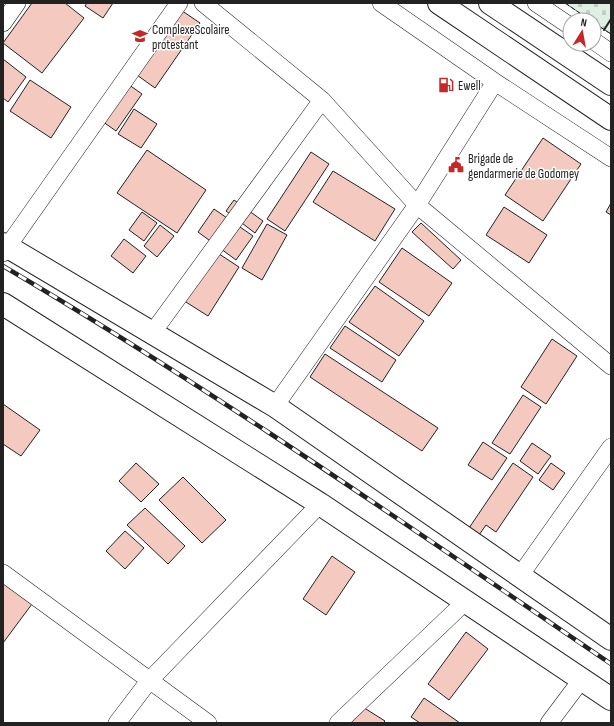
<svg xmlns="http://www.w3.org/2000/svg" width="614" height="726" viewBox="0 0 614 726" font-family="'Sofia Sans Condensed',sans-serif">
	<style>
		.cemetery { fill: url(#cemetery-stones); stroke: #6f6f6f }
		.building { fill: #f3c9c0; stroke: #222 }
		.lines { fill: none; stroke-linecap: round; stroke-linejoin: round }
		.street-casing { stroke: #222; stroke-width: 18 }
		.secondary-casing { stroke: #222; stroke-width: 24 }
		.highway-casing { stroke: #222; stroke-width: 24 }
		.street { stroke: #fff; stroke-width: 17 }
		.secondary { stroke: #fff; stroke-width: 22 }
		.highway { stroke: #fff; stroke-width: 22 }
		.rail-casing { stroke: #222; stroke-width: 4.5 }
		.rail { stroke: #fff; stroke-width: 3; stroke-dasharray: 9; stroke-linecap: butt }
		.fence { stroke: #222; stroke-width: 1; stroke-dasharray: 5 2; stroke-linecap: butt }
		.wall { stroke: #222; stroke-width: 2 }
		.labels { text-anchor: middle; stroke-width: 3; stroke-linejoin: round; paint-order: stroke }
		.poi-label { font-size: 13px; fill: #222; stroke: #fff; text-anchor: start }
	</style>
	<defs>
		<pattern id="cemetery-stones" width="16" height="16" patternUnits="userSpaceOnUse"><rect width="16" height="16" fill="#e0efe3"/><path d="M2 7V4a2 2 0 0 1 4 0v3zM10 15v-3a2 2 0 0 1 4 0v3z" fill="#c0cdc2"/></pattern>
	</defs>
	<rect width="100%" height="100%" fill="#fff"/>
	<path class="cemetery" d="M 565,3 L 611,3 L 611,34 L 594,23 L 594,20 L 590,20 Z"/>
	<path class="building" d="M 32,3 L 65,3 L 84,18 L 42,73 L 3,43 Z
		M 87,3 L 113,3 L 103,18 L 85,6 Z
		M 175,6 L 200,23 L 155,88 L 130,70 Z
		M 3,59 L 26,77 L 8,102 L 3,98 Z
		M 118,77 L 142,94 L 116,131 L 92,114 Z
		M 30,80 L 71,107 L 51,138 L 10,111 Z
		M 134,109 L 157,124 L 141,148 L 118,134 Z
		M 543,138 L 581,164 L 543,221 L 505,195 Z
		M 147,150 L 206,190 L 177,233 L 117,193 Z
		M 311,152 L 329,164 L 285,231 L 267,219 Z
		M 333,171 L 395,209 L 375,241 L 313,202 Z
		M 234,200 L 263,221 L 255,233 L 226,211 Z
		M 611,203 L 611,215 L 606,212 Z
		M 504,207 L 547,235 L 529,263 L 486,235 Z
		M 214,209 L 253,236 L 236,260 L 198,232 Z
		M 142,212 L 157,223 L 144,241 L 129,230 Z
		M 421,223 L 461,260 L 453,269 L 412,232 Z
		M 267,224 L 287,235 L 262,280 L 242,268 Z
		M 160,225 L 174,236 L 157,257 L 144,246 Z
		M 124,239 L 146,256 L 133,273 L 111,256 Z
		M 210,248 L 239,267 L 208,316 L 178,297 Z
		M 402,248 L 452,283 L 429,316 L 379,282 Z
		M 375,286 L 424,321 L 399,356 L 349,322 Z
		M 345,326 L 396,360 L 382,382 L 330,348 Z
		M 552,339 L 577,356 L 546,404 L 521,387 Z
		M 325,354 L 438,428 L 422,451 L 310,377 Z
		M 523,395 L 541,407 L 510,454 L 492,443 Z
		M 3,404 L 40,430 L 21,456 L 3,444 Z
		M 483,442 L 507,458 L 492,480 L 468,465 Z
		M 532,443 L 551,456 L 538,474 L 520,461 Z
		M 136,463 L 159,484 L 141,502 L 119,481 Z
		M 513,463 L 533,477 L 496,532 L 486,525 L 479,535 L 469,528 Z
		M 551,463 L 565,473 L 553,490 L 539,480 Z
		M 183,477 L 226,520 L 202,543 L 159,500 Z
		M 145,508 L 185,546 L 168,564 L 127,525 Z
		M 125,531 L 144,548 L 125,569 L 106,551 Z
		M 332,556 L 355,572 L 326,615 L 303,599 Z
		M 3,583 L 32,604 L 3,643 Z
		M 466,632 L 488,649 L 449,700 L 428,684 Z
		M 424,698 L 460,723 L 420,723 L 411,717 Z
		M 358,704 L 385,721 L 383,723 L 346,723 Z"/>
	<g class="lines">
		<defs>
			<path id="street" d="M 203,3 L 322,100 L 417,205 L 611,366
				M 381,3 L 495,82 L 611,158
				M 536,3 L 570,26
				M 3,23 L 17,3
				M 594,41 L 611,53
				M 3,253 L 179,3
				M 153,332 L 322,100
				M 275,406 L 417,205 L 495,82
				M 3,573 L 208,723
				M 519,577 L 611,447
				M 117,723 L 149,681 L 320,504
				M 338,723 L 466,601
				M 549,723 L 582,679"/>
			<path id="secondary" d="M 3,244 L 275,406 L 611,639
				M 3,304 L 320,504 L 611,699"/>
			<path id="highway" d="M 439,3 L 611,119
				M 490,3 L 611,84"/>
		</defs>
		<use href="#street" class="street-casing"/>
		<use href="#secondary" class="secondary-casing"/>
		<use href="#highway" class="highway-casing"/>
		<use href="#street" class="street"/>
		<use href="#secondary" class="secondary"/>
		<use href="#highway" class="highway"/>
		<defs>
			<path id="rail" d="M 3,266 C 212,389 411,528 611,664"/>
		</defs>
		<use href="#rail" class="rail-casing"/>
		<use href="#rail" class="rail"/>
		<path class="fence" d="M 565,3 L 590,20
			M 594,23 L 611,34"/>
		<path class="wall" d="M 604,30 L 611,19"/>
	</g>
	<defs>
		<symbol id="school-bare" viewBox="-9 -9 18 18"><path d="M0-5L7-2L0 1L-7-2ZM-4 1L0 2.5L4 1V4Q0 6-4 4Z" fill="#c62828" stroke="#fff" stroke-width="2.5" paint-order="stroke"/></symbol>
		<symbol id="fuel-bare" viewBox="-9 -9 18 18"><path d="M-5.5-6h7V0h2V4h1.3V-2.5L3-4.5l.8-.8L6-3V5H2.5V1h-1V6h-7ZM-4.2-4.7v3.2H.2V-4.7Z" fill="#c62828" stroke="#fff" stroke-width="2.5" paint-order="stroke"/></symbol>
		<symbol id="civic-bare" viewBox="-9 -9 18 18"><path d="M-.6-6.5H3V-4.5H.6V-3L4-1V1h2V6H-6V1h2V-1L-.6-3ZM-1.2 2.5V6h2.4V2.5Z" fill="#c62828" stroke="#fff" stroke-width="2.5" paint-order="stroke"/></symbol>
	</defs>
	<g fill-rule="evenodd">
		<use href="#school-bare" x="129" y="25" width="22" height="22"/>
		<use href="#fuel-bare" x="435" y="74" width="22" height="22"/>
		<use href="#civic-bare" x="445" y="154" width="22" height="22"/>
	</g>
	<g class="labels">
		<g class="poi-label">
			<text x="152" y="34">ComplexeScolaire<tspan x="152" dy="15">protestant</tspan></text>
			<text x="458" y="90">Ewell</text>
			<text x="468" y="163">Brigade de<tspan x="468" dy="15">gendarmerie de Godomey</tspan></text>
		</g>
	</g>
	<rect width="614" height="726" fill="none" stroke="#222222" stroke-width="8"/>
	<g transform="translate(582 32) rotate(11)"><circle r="19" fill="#ffffff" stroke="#a7a7a7"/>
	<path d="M0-3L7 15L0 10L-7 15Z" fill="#c62828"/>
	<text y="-6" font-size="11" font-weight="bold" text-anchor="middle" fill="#222222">N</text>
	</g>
</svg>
